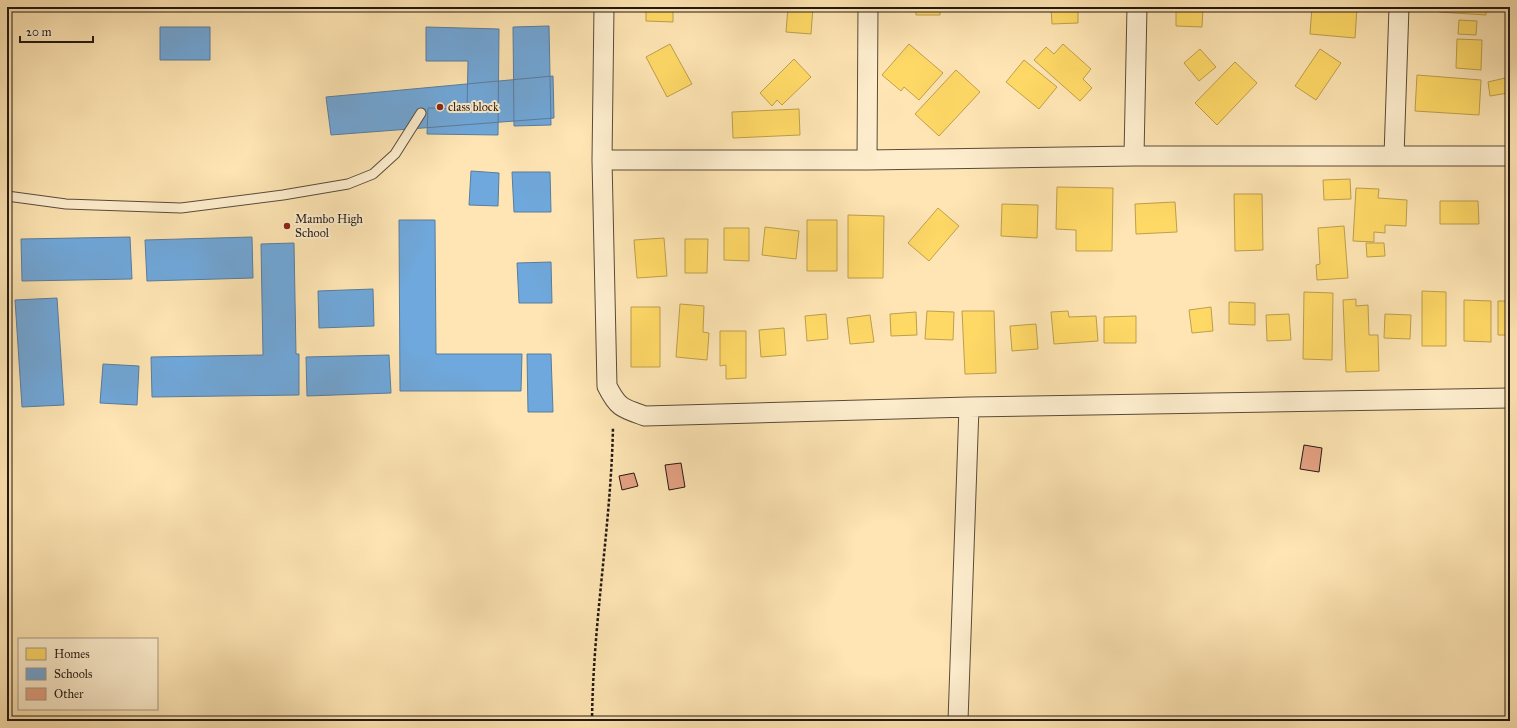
<svg xmlns="http://www.w3.org/2000/svg" width="1517" height="728" viewBox="0 0 1517 728" font-family="'IM FELL Great Primer',serif">
	<style>
		.homes { fill: #ffd966; stroke: #bd9f4d }
		.schools { fill: #6fa8dc; stroke: #587d9f }
		.building { fill: #e6a284; stroke: #221812 }
		.lines { fill: none; stroke-linecap: round; stroke-linejoin: round }
		.lane-casing { stroke: #594b3a; stroke-width: 11 }
		.street-casing { stroke: #594b3a; stroke-width: 21 }
		.path { stroke: #221812; stroke-width: 2.5; stroke-dasharray: 3 2; stroke-linecap: butt }
		.lane { stroke: #feeece; stroke-width: 9 }
		.street { stroke: #feeece; stroke-width: 19 }
		.poi-dot { fill: #8f2418; stroke: #feeece; stroke-width: 1.5 }
		.labels { text-anchor: middle; stroke-width: 4; stroke-linejoin: round; paint-order: stroke }
		.poi-label { font-size: 12px; fill: #221812; stroke: #feeece; text-anchor: start }
	</style>
	<rect width="100%" height="100%" fill="#fee5b3"/>
	<filter id="stains"><feTurbulence type="fractalNoise" baseFrequency=".005" numOctaves="4"/><feColorMatrix values="0 0 0 0 .2 0 0 0 0 .09 0 0 0 0 .02 0 0 0 .5 -.17"/></filter>
	<radialGradient id="worn" r=".72"><stop offset=".6" stop-color="#630" stop-opacity="0"/><stop offset="1" stop-color="#630" stop-opacity=".3"/></radialGradient>
	<path class="homes" d="M 646,7 L 673,7 L 673,22 L 646,21 Z
		M 788,7 L 813,7 L 811,34 L 786,32 Z
		M 916,7 L 947,7 L 947,10 L 940,10 L 940,15 L 916,15 Z
		M 1051,7 L 1078,7 L 1078,23 L 1052,24 Z
		M 1176,7 L 1203,7 L 1202,27 L 1176,26 Z
		M 1312,7 L 1357,8 L 1355,38 L 1310,34 Z
		M 1440,7 L 1486,7 L 1486,15 L 1439,12 Z
		M 1459,20 L 1477,21 L 1476,35 L 1458,34 Z
		M 1457,39 L 1482,40 L 1481,70 L 1456,68 Z
		M 670,44 L 692,84 L 667,97 L 646,57 Z
		M 909,44 L 943,73 L 919,100 L 904,87 L 901,91 L 882,75 Z
		M 1063,44 L 1091,69 L 1083,79 L 1092,88 L 1080,101 L 1034,60 L 1046,47 L 1054,54 Z
		M 1200,49 L 1216,67 L 1199,81 L 1184,63 Z
		M 1320,49 L 1341,63 L 1316,100 L 1295,86 Z
		M 794,59 L 811,77 L 782,105 L 777,100 L 772,106 L 760,93 Z
		M 1024,60 L 1057,87 L 1039,109 L 1006,82 Z
		M 1235,62 L 1257,83 L 1217,125 L 1195,103 Z
		M 956,70 L 980,92 L 939,136 L 915,114 Z
		M 1417,75 L 1481,80 L 1479,115 L 1415,111 Z
		M 1505,78 L 1508,93 L 1490,96 L 1488,82 Z
		M 799,109 L 800,135 L 733,138 L 732,112 Z
		M 1350,179 L 1351,199 L 1324,200 L 1323,180 Z
		M 1057,187 L 1113,188 L 1112,251 L 1076,251 L 1076,230 L 1056,229 Z
		M 1356,188 L 1379,189 L 1378,198 L 1407,200 L 1406,226 L 1385,225 L 1385,233 L 1374,232 L 1374,242 L 1353,241 Z
		M 1234,194 L 1262,194 L 1263,250 L 1235,251 Z
		M 1440,201 L 1478,201 L 1479,224 L 1440,224 Z
		M 1175,202 L 1177,232 L 1136,234 L 1135,204 Z
		M 1002,204 L 1038,205 L 1037,238 L 1001,236 Z
		M 938,208 L 959,226 L 929,261 L 908,243 Z
		M 848,215 L 884,216 L 883,278 L 848,278 Z
		M 807,220 L 837,220 L 837,271 L 807,271 Z
		M 1344,226 L 1348,278 L 1317,280 L 1316,265 L 1320,264 L 1318,228 Z
		M 765,227 L 799,231 L 796,259 L 762,255 Z
		M 724,228 L 749,228 L 749,261 L 724,260 Z
		M 664,238 L 667,276 L 637,278 L 634,240 Z
		M 685,239 L 708,239 L 707,273 L 685,273 Z
		M 1366,243 L 1384,243 L 1385,256 L 1367,257 Z
		M 1422,291 L 1446,292 L 1446,346 L 1422,346 Z
		M 1304,292 L 1333,293 L 1332,360 L 1303,359 Z
		M 1356,299 L 1356,306 L 1368,305 L 1369,335 L 1378,335 L 1379,371 L 1346,372 L 1343,300 Z
		M 1464,300 L 1491,301 L 1491,342 L 1464,341 Z
		M 1498,301 L 1510,301 L 1510,335 L 1498,335 Z
		M 1229,302 L 1255,303 L 1255,325 L 1229,324 Z
		M 680,304 L 704,306 L 703,332 L 709,333 L 707,360 L 676,357 Z
		M 631,307 L 660,307 L 660,367 L 631,367 Z
		M 1211,307 L 1213,331 L 1192,333 L 1189,310 Z
		M 927,311 L 954,312 L 953,340 L 925,339 Z
		M 962,311 L 994,311 L 996,373 L 965,374 Z
		M 1068,311 L 1069,317 L 1096,316 L 1098,341 L 1054,344 L 1051,312 Z
		M 916,312 L 917,335 L 891,336 L 890,314 Z
		M 826,314 L 828,339 L 807,341 L 805,316 Z
		M 1289,314 L 1291,340 L 1267,341 L 1266,315 Z
		M 1385,314 L 1411,315 L 1410,339 L 1384,338 Z
		M 870,315 L 874,342 L 850,344 L 847,318 Z
		M 1136,316 L 1136,343 L 1104,343 L 1104,317 Z
		M 1036,324 L 1038,349 L 1012,351 L 1010,326 Z
		M 784,328 L 786,355 L 761,357 L 759,330 Z
		M 720,331 L 746,331 L 746,378 L 726,379 L 726,365 L 720,366 Z"/>
	<path class="schools" d="M 549,26 L 551,125 L 514,126 L 513,27 Z
		M 160,27 L 210,27 L 210,60 L 160,60 Z
		M 426,27 L 499,29 L 498,135 L 427,134 L 428,108 L 467,109 L 468,61 L 426,61 Z
		M 553,76 L 554,118 L 331,135 L 326,97 Z
		M 471,171 L 499,173 L 498,206 L 469,205 Z
		M 512,172 L 550,172 L 551,212 L 514,212 Z
		M 399,220 L 435,220 L 436,354 L 522,354 L 521,391 L 400,391 Z
		M 130,237 L 132,279 L 22,281 L 21,239 Z
		M 252,237 L 253,278 L 147,281 L 145,240 Z
		M 294,243 L 296,354 L 299,354 L 299,395 L 152,397 L 151,357 L 263,355 L 261,244 Z
		M 551,262 L 552,303 L 519,303 L 517,263 Z
		M 373,289 L 374,326 L 319,328 L 318,291 Z
		M 57,298 L 64,405 L 22,407 L 15,300 Z
		M 527,354 L 551,354 L 553,412 L 528,412 Z
		M 389,355 L 391,393 L 307,396 L 306,357 Z
		M 103,364 L 139,366 L 137,405 L 100,403 Z"/>
	<path class="building" d="M 1304,445 L 1322,448 L 1319,472 L 1300,469 Z
		M 681,463 L 685,487 L 669,490 L 665,465 Z
		M 634,473 L 638,486 L 622,490 L 619,476 Z"/>
	<g class="lines">
		<defs>
			<path id="lane" d="M 7,196 L 66,204 L 181,208 L 283,195 L 348,184 L 373,174 L 395,154 L 421,113"/>
			<path id="street" d="M 604,7 L 602,160 L 607,386 C 618,408 622,408 645,416 L 969,407 L 1510,398
				M 1134,156 L 1137,7
				M 1394,156 L 1399,7
				M 602,160 L 867,160 L 1134,156 L 1510,156
				M 867,160 L 868,7
				M 958,721 L 969,407"/>
		</defs>
		<use href="#lane" class="lane-casing"/>
		<use href="#street" class="street-casing"/>
		<path class="path" d="M 592,721 C 593,622 611,525 613,427"/>
		<use href="#lane" class="lane"/>
		<use href="#street" class="street"/>
	</g>
	<g class="poi-dot">
		<circle cx="440" cy="107" r="4"/>
		<circle cx="287" cy="226" r="4"/>
	</g>
	<g class="labels">
		<g class="poi-label">
			<text x="448" y="111">class block</text>
			<text x="295" y="223">Mambo High<tspan x="295" dy="14">School</tspan></text>
		</g>
	</g>
	<rect width="1517" height="728" fill="none" stroke="#fee5b3" stroke-width="24"/>
	<rect x="8" y="8" width="1501" height="712" fill="none" stroke="#221812" stroke-width="2"/>
	<rect x="12" y="12" width="1493" height="704" fill="none" stroke="#221812"/>
	<rect x="18" y="638" width="140" height="72" fill="#feeece" stroke="#a69883"/>
	<rect x="26" y="648" width="20" height="12" fill="#ffd966" stroke="#a69883"/>
	<text x="54" y="658" font-size="12" fill="#221812">Homes</text>
	<rect x="26" y="668" width="20" height="12" fill="#6fa8dc" stroke="#a69883"/>
	<text x="54" y="678" font-size="12" fill="#221812">Schools</text>
	<rect x="26" y="688" width="20" height="12" fill="#e6a284" stroke="#a69883"/>
	<text x="54" y="698" font-size="12" fill="#221812">Other</text>
	<path d="M20 36v6h73v-6" fill="none" stroke="#221812" stroke-width="2"/>
	<text x="26" y="36" font-size="12" fill="#221812" stroke="#feeece" stroke-width="3" paint-order="stroke">20 m</text>
	<rect width="100%" height="100%" filter="url(#stains)"/>
	<rect width="100%" height="100%" fill="url(#worn)"/>
</svg>
